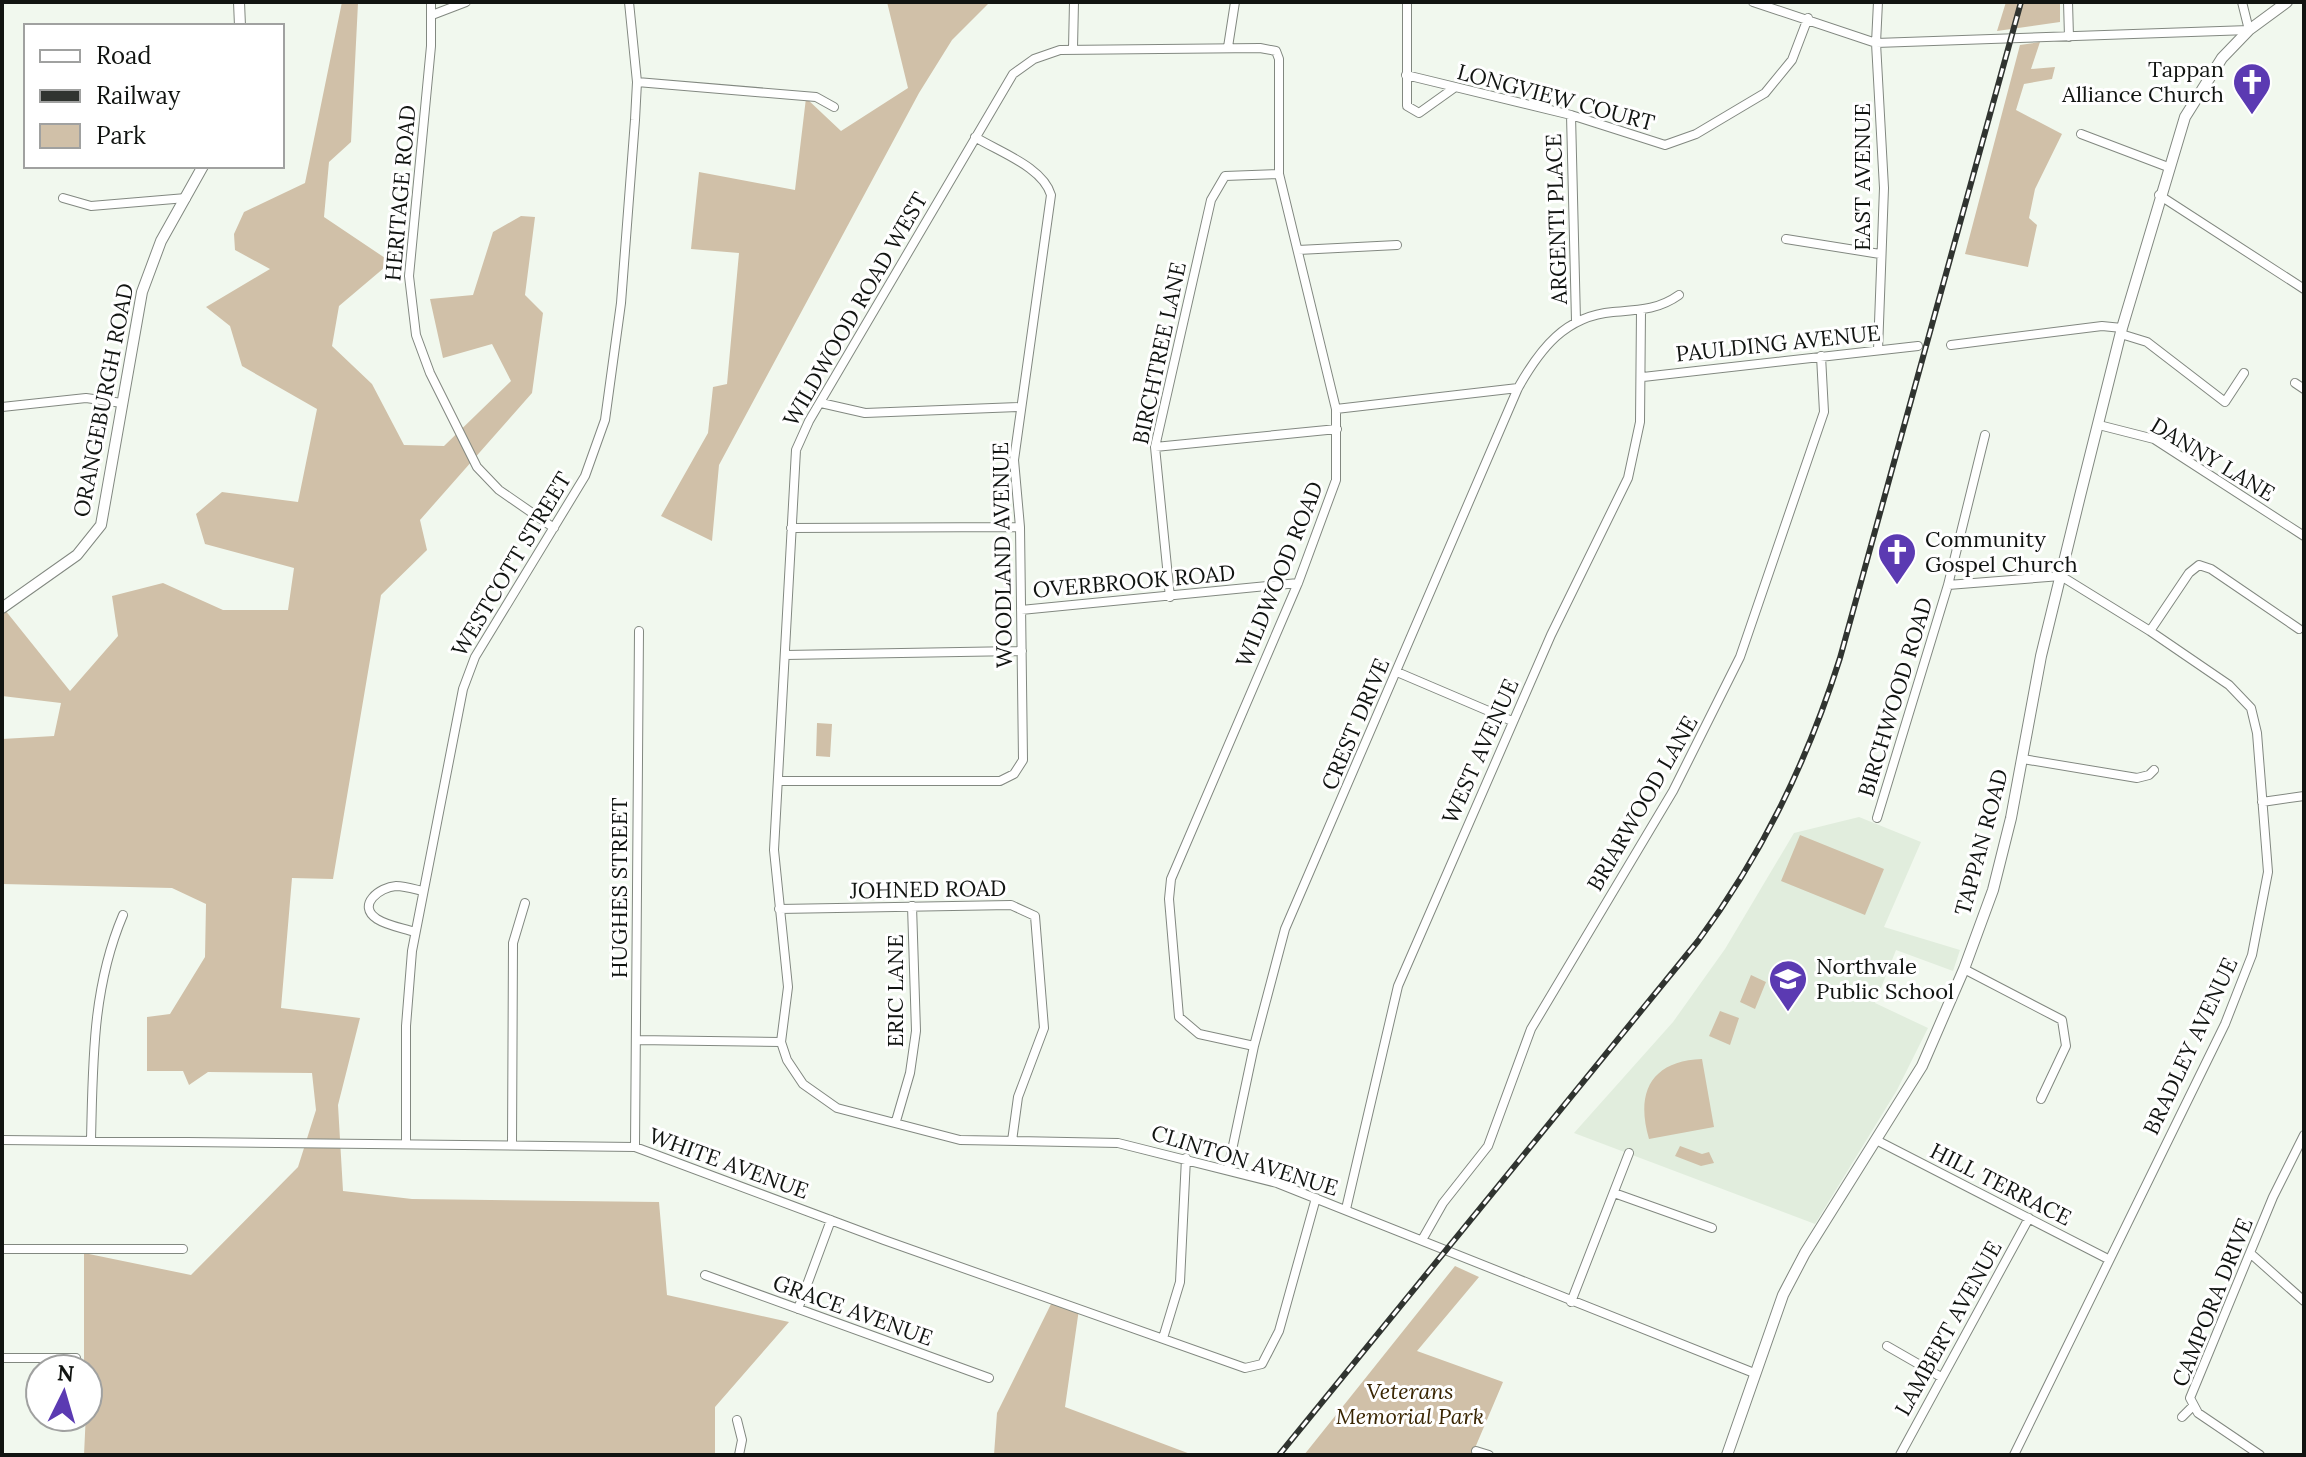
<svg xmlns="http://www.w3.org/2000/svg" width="2306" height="1457" viewBox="0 0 2306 1457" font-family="Lora,serif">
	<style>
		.built { fill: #e1eddd }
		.green { fill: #d0c0a8 }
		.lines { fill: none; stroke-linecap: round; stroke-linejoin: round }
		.minor-casing { stroke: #828880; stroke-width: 10 }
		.tertiary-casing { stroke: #828880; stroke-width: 12 }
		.minor { stroke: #fff; stroke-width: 8 }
		.tertiary { stroke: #fff; stroke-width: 10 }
		.rail-casing { stroke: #303430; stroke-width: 6 }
		.rail { stroke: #fff; stroke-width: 3; stroke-dasharray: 9; stroke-linecap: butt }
		.labels { text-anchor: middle; stroke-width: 6; stroke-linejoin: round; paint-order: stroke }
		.poi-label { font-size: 22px; fill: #111411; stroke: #fff; text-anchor: start }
		.street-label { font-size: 22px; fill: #111411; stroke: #fff }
		.park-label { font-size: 22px; font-style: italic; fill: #392502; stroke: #fff }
	</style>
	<rect width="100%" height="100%" fill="#f1f8ee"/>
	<path class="built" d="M 1859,817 L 1921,842 L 1884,927 L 1960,950 L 1953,971 L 1896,950 L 1875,1003 L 1928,1028 L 1897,1090 L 1815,1224 L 1574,1133 L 1673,1022 L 1725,949 L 1794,833 Z"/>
	<path class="green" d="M 342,2 L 358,3 L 351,142 L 329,162 L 324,217 L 391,262 L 339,306 L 332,346 L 372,384 L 404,445 L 444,446 L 511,381 L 492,344 L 443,358 L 430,299 L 473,295 L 493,232 L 521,216 L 535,217 L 525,295 L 543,313 L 532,393 L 420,520 L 427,550 L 381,595 L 333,879 L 292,878 L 281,1008 L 360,1018 L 338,1105 L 343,1191 L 412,1199 L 659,1202 L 667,1295 L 789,1322 L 715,1407 L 715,1455 L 84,1455 L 88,1369 L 84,1369 L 84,1253 L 191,1275 L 298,1167 L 316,1110 L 312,1073 L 208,1072 L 189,1085 L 183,1071 L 147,1071 L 147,1017 L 170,1014 L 205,957 L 206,904 L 172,888 L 2,884 L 2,739 L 54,736 L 61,703 L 2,696 L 2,613 L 5,610 L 70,691 L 118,636 L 112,596 L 163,583 L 223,610 L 288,610 L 294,568 L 205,544 L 196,514 L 222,492 L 298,502 L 317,409 L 242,366 L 230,326 L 206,307 L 270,269 L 235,250 L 234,234 L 244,212 L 305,183 Z
		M 887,2 L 990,2 L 952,40 L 919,93 L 719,465 L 712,541 L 661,516 L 708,433 L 713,387 L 727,384 L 739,253 L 691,249 L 699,172 L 795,190 L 806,98 L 841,131 L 908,88 Z
		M 2006,2 L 2060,2 L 2060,22 L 1997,31 Z
		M 2040,42 L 2031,69 L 2055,67 L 2052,79 L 2024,84 L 2016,110 L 2062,134 L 2035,189 L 2029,218 L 2037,225 L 2028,267 L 1965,254 L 2020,45 Z
		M 817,723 L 832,724 L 830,757 L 816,756 Z
		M 1800,835 L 1884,869 L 1865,915 L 1781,881 Z
		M 1751,975 L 1766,982 L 1755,1009 L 1740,1002 Z
		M 1720,1011 L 1739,1018 L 1730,1045 L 1709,1036 Z
		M 1702,1059 L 1714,1127 L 1649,1139 C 1635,1091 1652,1061 1702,1059 Z
		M 1680,1146 L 1702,1154 L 1709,1152 L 1714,1163 L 1701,1166 L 1675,1156 Z
		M 1455,1266 L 1479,1277 L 1417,1351 L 1503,1382 L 1472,1455 L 1304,1455 Z
		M 1054,1298 L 1079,1309 L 1065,1407 L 1193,1455 L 994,1455 L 997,1413 Z"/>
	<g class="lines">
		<defs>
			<path id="minor" d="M 431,2 L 431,46 L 409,276 L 416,335 L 430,373 L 477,467 L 499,490 L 554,528
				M 1407,2 L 1407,106 L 1419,113 L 1454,88
				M 1753,2 L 1876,43 L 2249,30 L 2242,2
				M 1878,2 L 1876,43 L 1884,188 L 1878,350
				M 2068,2 L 2069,37
				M 432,15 L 466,2
				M 1228,47 L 1235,2
				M 1073,48 L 1074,2
				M 1406,75 L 1571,115 L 1665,145 L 1696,134 L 1765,93 L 1792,60 L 1808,18
				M 637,82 L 816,97 L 834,107
				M 1571,115 L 1576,321
				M 2081,134 L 2168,167
				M 2159,195 L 2304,289
				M 63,198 L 91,206 L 186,198
				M 1786,239 L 1880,254
				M 1298,250 L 1397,245
				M 2121,334 L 2147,342 L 2225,402 L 2244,373
				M 1951,345 L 2102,326 L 2122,328
				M 1643,377 L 1918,346
				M 2295,383 L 2304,389
				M 821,403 L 865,413 L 1020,407
				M 2,407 L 86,398 L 122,403
				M 1336,409 L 1518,388
				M 2099,425 L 2154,439 L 2304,536
				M 1155,447 L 1337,429
				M 791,528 L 1020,527
				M 1948,585 L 2061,576 L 2150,631 L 2229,685 L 2251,708 L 2257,733 L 2268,872 L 2252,955 L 2225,1024 L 2014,1455
				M 1170,597 L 1155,447 L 1211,200 L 1225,176 L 1279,174
				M 1021,610 L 1298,583
				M 2150,631 L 2189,573 L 2199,565 L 2211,569 L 2299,629
				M 785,655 L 1022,651
				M 1397,672 L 1512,721
				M 2023,759 L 2137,778 L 2149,775 L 2154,770
				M 778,781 L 1000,781 L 1014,774 L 1023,760 L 1020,527 L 1014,460 L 1051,195 C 1043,167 999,152 975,137
				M 2262,802 L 2304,796
				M 1877,818 L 1948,585 L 1985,435
				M 779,909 L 1011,905 L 1035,916 L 1044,1028 L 1018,1097 L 1012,1141
				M 415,932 C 403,928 388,926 377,919 C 356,905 380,887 396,886 C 405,886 414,889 422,891
				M 1964,969 L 2062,1020 L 2066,1046 L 2041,1099
				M 636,1040 L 781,1042
				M 1254,1046 L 1199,1034 L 1179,1017 L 1169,899 L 1171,879 L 1298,583 L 1336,480 L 1336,409 L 1279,174 L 1279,59 L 1276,51 L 1260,48 L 1060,50 L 1034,59 L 1013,74 L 809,421 L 796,450 L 774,850 L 788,987 L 781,1042 L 787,1060 L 803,1084 L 837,1108 L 960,1140 L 1118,1143 L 1277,1183 L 1754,1373
				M 896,1121 L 910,1073 L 916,1031 L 912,906
				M 2,1140 L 635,1147 L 884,1240 L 1245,1368 L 1262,1364 L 1279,1331 L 1316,1198
				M 91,1140 C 93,1062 92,988 123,915
				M 1878,1141 L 2108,1259
				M 406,1144 L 406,1026 L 412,951 L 463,689 L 475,657 L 585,476 L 605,420 L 621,303 L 635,120 L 637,82 L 629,2
				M 512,1144 L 513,943 L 525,903
				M 635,1147 L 639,631
				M 1228,1169 L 1254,1046 L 1285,929 L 1518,388 C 1540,349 1565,316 1613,312 C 1638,310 1658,310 1679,295
				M 1614,1193 L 1712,1228
				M 1346,1209 L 1398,986 L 1551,635 L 1628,478 L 1640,422 L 1641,311
				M 1422,1240 L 1443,1203 L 1488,1146 L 1531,1029 L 1673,791 L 1740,657 L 1824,412 L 1821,356
				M 2,1249 L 183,1249
				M 2250,1253 L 2304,1301
				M 705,1275 L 989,1378
				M 1571,1302 L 1629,1153
				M 798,1309 L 831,1220
				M 1163,1338 L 1180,1282 L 1186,1158
				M 1887,1346 L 1941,1377
				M 2,1358 L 76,1358
				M 2182,1417 L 2192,1407
				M 737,1420 L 742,1440 L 739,1455
				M 1476,1451 L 1489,1455
				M 1900,1455 L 2029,1218
				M 2260,1455 L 2198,1413 L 2190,1398 L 2273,1197 L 2304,1135"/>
			<path id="tertiary" d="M 239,2 L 240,26
				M 2,608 L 77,555 L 101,525 L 142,292 L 161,241 L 203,166
				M 1727,1455 L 1783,1295 L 1805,1253 L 1922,1066 L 1964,969 L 1993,890 L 2011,818 L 2041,656 L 2080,496 L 2122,328 L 2185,117 L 2222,58 L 2249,30 L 2287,2"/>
		</defs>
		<use href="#minor" class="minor-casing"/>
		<use href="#tertiary" class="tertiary-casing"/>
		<use href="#minor" class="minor"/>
		<use href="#tertiary" class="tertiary"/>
		<defs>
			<path id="rail" d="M 1279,1455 L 1698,941 C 1763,853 1807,762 1840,658 L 2021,2"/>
		</defs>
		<use href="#rail" class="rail-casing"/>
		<use href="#rail" class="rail"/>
	</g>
	<defs>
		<symbol id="church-pin" viewBox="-11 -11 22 30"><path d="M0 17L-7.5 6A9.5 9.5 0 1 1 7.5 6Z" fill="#5b3ab2" stroke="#fff"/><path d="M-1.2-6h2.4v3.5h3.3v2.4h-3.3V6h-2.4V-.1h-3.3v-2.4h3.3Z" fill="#fff"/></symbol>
		<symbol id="school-pin" viewBox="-11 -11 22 30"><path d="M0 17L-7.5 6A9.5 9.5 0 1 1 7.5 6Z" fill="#5b3ab2" stroke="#fff"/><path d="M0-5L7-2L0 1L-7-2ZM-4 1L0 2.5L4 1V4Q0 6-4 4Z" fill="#fff"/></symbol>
	</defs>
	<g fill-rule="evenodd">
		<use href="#church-pin" x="2230" y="60" width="44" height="60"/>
		<use href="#church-pin" x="1875" y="530" width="44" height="60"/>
		<use href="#school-pin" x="1766" y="957" width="44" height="60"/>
	</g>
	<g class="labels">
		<g class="poi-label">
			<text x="2224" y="77" text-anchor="end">Tappan<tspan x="2224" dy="25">Alliance Church</tspan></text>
			<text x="1925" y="547">Community<tspan x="1925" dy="25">Gospel Church</tspan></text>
			<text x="1816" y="974">Northvale<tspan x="1816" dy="25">Public School</tspan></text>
		</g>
		<g class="street-label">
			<text transform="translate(1556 97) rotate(15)" y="8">LONGVIEW COURT</text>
			<text transform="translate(1862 177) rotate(-90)" y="8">EAST AVENUE</text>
			<text transform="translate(400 193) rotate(-85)" y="8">HERITAGE ROAD</text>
			<text transform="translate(1556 219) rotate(-92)" y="8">ARGENTI PLACE</text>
			<text transform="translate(855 309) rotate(-60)" y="8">WILDWOOD ROAD WEST</text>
			<text transform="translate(1778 343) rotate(-6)" y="8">PAULDING AVENUE</text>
			<text transform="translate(1159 353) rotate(-78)" y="8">BIRCHTREE LANE</text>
			<text transform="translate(103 400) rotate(-79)" y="8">ORANGEBURGH ROAD</text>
			<text transform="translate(2213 459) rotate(31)" y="8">DANNY LANE</text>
			<text transform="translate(1002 555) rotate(-91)" y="8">WOODLAND AVENUE</text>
			<text transform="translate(511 564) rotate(-59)" y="8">WESTCOTT STREET</text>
			<text transform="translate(1279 574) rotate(-68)" y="8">WILDWOOD ROAD</text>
			<text transform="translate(1134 581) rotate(-5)" y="8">OVERBROOK ROAD</text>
			<text transform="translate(1895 697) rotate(-73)" y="8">BIRCHWOOD ROAD</text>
			<text transform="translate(1355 724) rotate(-67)" y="8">CREST DRIVE</text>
			<text transform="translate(1480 751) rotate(-66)" y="8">WEST AVENUE</text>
			<text transform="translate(1642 803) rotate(-60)" y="8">BRIARWOOD LANE</text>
			<text transform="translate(1981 842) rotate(-75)" y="8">TAPPAN ROAD</text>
			<text transform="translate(619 888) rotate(-90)" y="8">HUGHES STREET</text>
			<text transform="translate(928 889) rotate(-1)" y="8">JOHNED ROAD</text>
			<text transform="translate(895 991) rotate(-90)" y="8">ERIC LANE</text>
			<text transform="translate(2190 1046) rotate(-65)" y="8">BRADLEY AVENUE</text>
			<text transform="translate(1245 1160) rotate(17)" y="8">CLINTON AVENUE</text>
			<text transform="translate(729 1163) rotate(20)" y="8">WHITE AVENUE</text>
			<text transform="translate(2001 1184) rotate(27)" y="8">HILL TERRACE</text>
			<text transform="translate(2212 1302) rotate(-68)" y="8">CAMPORA DRIVE</text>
			<text transform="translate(853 1310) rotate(20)" y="8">GRACE AVENUE</text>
			<text transform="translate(1948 1328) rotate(-61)" y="8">LAMBERT AVENUE</text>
		</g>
		<g class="park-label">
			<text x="1410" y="1399">Veterans<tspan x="1410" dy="25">Memorial Park</tspan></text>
		</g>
	</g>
	<rect width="2306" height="1457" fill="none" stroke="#111411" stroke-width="8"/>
	<rect x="24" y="24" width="260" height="144" fill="#ffffff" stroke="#a0a1a0" stroke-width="2"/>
	<rect x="40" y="50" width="40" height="12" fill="#ffffff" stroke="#a0a1a0" stroke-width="2"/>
	<text x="96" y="64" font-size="24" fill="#111411">Road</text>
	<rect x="40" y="90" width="40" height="12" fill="#303430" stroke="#a0a1a0" stroke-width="2"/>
	<text x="96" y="104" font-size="24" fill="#111411">Railway</text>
	<rect x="40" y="124" width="40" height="24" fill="#d0c0a8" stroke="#a0a1a0" stroke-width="2"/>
	<text x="96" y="144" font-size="24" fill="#111411">Park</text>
	<g transform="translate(64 1393) rotate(5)"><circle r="38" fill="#ffffff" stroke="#a0a1a0" stroke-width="2"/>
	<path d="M0-6L14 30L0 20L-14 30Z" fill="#5b3ab2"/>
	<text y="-12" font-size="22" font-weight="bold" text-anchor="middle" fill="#111411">N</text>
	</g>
</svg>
